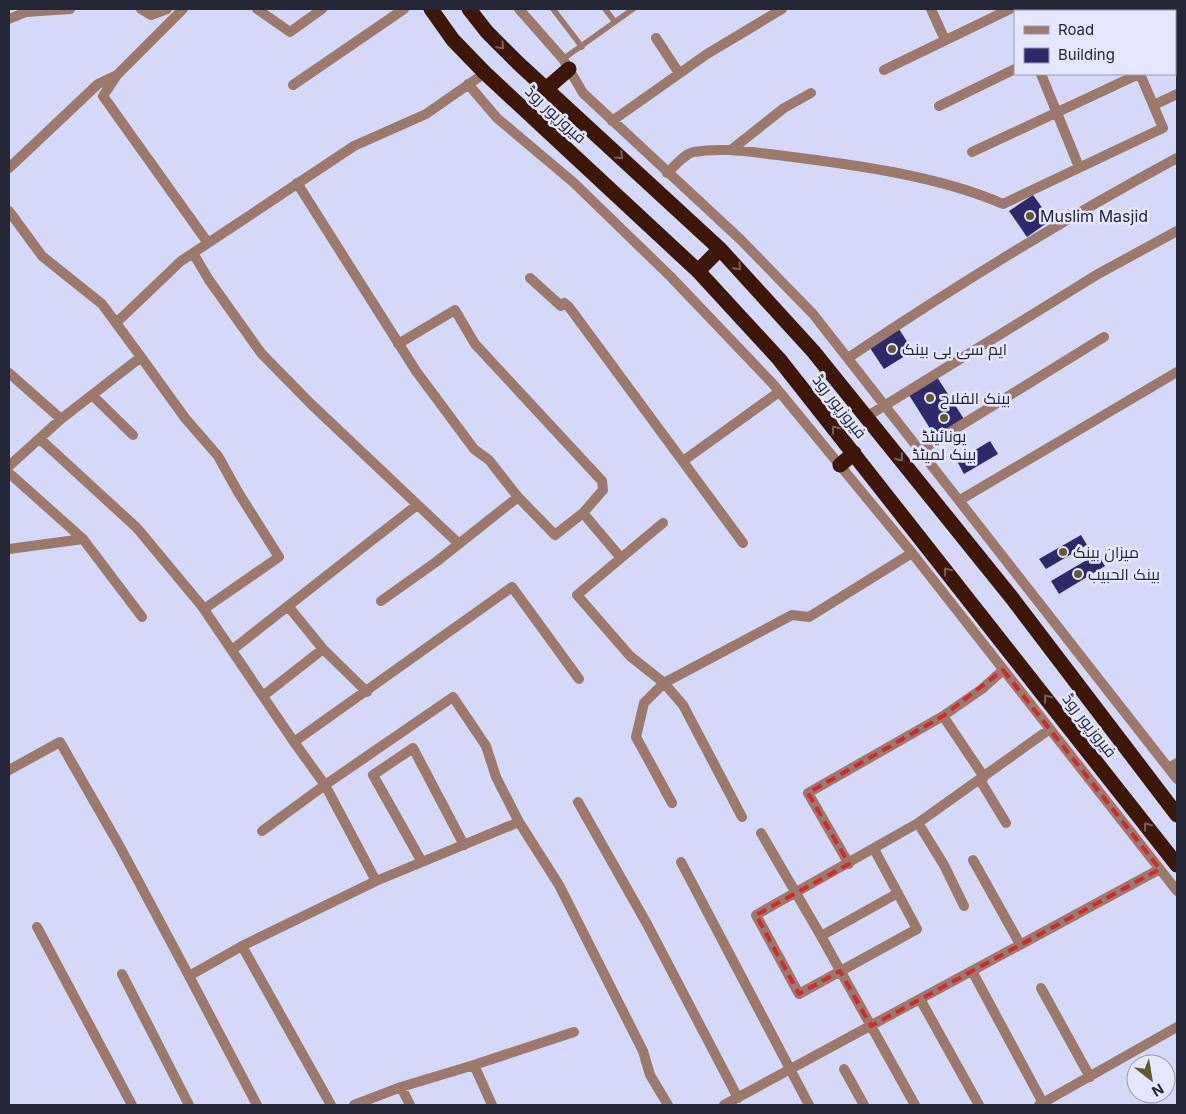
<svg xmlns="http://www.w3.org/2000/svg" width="1186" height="1114" viewBox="0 0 1186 1114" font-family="Inter,Cairo,sans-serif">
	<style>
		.building { fill: #2d296b }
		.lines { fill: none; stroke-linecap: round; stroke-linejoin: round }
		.lane { stroke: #9d796b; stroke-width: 5.5 }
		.street { stroke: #9d796b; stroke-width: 10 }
		.highway { stroke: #3d1607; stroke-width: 15 }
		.oneway { stroke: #775f5e }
		.marked { fill: none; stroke: #d62828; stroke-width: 4; stroke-dasharray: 10 6; stroke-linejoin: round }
		.poi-dot { fill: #625a27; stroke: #e4e7ff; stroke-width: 2 }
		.labels { text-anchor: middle; stroke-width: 5; stroke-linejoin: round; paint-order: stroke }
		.street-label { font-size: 16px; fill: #262736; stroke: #e4e7ff }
		.poi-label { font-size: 16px; fill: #262736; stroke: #e4e7ff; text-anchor: start }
	</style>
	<rect width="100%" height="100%" fill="#d5d9f9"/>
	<path class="building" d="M 1033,195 L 1051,220 L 1027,237 L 1009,211 Z
		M 899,329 L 913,351 L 884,369 L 870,348 Z
		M 937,377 L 964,419 L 936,438 L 909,395 Z
		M 990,441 L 998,454 L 964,474 L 957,461 Z
		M 1081,535 L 1087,545 L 1046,569 L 1039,559 Z
		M 1097,554 L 1105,566 L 1059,594 L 1051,581 Z"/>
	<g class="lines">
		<path class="lane" d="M 553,9 L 582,47
			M 605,9 L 615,22
			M 563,59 L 633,9"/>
		<path class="street" d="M 141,9 L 151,15 L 167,9
			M 183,9 L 117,75 L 103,96 L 208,243
			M 257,9 L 290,32 L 322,9
			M 519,9 L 563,59 L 583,93 L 741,240 L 813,314 L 1177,779
			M 931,9 L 945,40
			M 1113,9 L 1114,11
			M 9,19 L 26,12 L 70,9
			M 656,38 L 679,73
			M 884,70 L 1010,9
			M 1041,74 L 1079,167
			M 468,84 L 497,118 L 573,182 L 670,276 L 773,384 L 912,553 L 1177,891
			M 293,85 L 404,9
			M 1154,105 L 1177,94
			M 939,106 L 1015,69
			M 612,121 L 707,54 L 782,9
			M 731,150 L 784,108 L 811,93
			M 972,152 L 1139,74
			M 9,168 L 98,84 L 117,75
			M 667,173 C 674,167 685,153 694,152 C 721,147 750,152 777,155 C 849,164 937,175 1003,204 L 1163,128 L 1140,74
			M 297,183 L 416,371 L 474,449 L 489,460 L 518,497 L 436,562 L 381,601
			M 9,211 L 42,256 L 102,304 L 141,357
			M 193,253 L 209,280 L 261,353 L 311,404 L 458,543
			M 530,278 L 561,306 L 564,303 L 569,307 L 743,543
			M 116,323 L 181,261 L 354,146 L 426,114 L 485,73
			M 398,344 L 455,310 L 475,344 L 602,481 L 603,490 L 583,513
			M 848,358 C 955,286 1064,219 1177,158
			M 9,373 L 61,419
			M 92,395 L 133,435
			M 866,417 L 1098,274 L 1177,231
			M 40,439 L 137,528 L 201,605 L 294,742
			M 921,450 L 1104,337
			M 683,461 L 779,392
			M 9,466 L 61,419 L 141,357 L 185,418 L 218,456 L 238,492 L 279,557 L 204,609
			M 9,473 L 83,539 L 142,617
			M 518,497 L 555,535 L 583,513 L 621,558 L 663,523
			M 960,500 L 1177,372
			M 9,549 L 83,539
			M 621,558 L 577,595 L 630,656 L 664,683 L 683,705 L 742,817
			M 288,606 L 417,505
			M 323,649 L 367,692
			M 232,650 L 288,606 L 323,649 L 263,696
			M 943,716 L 982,689 L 1003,670
			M 1169,768 L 1177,763
			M 9,770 L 60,742 L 119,845 L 189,976 L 242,946 L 376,881
			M 980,780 L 1006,823
			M 578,802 L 647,924 L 738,1098
			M 672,803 L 636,737 L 644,703 L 664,683 L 792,615 L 809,617 L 912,553
			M 519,822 L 496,777 L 486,746 L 453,697 L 325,785 L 294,742 L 512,587 L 579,679
			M 918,823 L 944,865 L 964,906
			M 262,831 L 325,785 L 376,881 L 519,822 L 559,885 L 643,1051 L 650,1075 L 668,1105
			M 761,833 L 821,936 L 898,893
			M 874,849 L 917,929 L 799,994 L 756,915 L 918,823 L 1050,729
			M 973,860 L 1020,944
			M 422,862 L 373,775 L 413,748 L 464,845
			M 681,862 L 809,1105
			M 849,864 L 808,793 L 943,716 L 984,777
			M 37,927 L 132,1105
			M 821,936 L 915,1105
			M 242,946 L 331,1105
			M 972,971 L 1043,1103
			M 122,974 L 189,1105
			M 189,976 L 257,1105
			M 1041,988 L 1090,1077
			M 920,999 L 979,1105
			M 844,1069 L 864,1105
			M 401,1087 L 410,1105
			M 354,1105 L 401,1087 L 474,1065
			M 492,1105 L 474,1065 L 574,1032
			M 724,1105 L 1160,869
			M 1039,1105 L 1177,1027"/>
		<path class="highway" d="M 431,9 L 453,40 L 485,73 L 698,271 L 779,359 L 1177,865
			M 469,9 L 487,32 L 518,63 L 720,249 L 813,351 L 1012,598 L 1177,815
			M 546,89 L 569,69
			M 698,271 L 720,249
			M 840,465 L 854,453"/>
	</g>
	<defs><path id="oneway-chevron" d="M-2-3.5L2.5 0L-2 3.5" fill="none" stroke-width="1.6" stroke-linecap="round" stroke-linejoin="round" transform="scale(1.25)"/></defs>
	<g class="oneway">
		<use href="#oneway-chevron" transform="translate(501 46) rotate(46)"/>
		<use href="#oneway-chevron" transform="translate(620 156) rotate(43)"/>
		<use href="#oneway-chevron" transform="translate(738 267) rotate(46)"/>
		<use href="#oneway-chevron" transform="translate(835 429) rotate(-128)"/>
		<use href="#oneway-chevron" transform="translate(900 458) rotate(51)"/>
		<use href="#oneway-chevron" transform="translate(947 571) rotate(-128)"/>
		<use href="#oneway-chevron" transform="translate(1047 698) rotate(-128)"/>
		<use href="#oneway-chevron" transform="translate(1147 826) rotate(-128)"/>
	</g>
	<path class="marked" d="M 1003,670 L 1160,869 L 871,1026 L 840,971 L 799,994 L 756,915 L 849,864 L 808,793 L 943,716 Z"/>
	<g class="poi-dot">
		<circle cx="1030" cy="216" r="5"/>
		<circle cx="892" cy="349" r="5"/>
		<circle cx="930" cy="398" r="5"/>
		<circle cx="944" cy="418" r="5"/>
		<circle cx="1063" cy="552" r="5"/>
		<circle cx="1078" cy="574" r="5"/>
	</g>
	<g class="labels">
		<g class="street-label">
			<text transform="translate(556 114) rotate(43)" y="6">فیروزپور روڈ</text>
			<text transform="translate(840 406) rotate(52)" y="6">فیروزپور روڈ</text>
			<text transform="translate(1090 725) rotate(52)" y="6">فیروزپور روڈ</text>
		</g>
		<g class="poi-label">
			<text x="1040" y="222">Muslim Masjid</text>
			<text x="902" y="355">ایم سی بی بینک</text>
			<text x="940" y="404">بینک الفلاح</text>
			<text x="944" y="442" text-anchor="middle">یونائیٹڈ<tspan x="944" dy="18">بینک لمیٹڈ</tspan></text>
			<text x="1073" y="558">میزان بینک</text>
			<text x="1088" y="580">بينک الحبيب</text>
		</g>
	</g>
	<rect width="1186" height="1114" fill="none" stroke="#262736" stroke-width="20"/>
	<rect x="1014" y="10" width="162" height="65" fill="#e4e7ff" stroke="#989aaf"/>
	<rect x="1024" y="26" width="25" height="8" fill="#9d796b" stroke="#989aaf"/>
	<text x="1058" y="35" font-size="15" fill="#262736">Road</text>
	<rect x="1024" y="48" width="25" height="15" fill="#2d296b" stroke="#989aaf"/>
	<text x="1058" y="60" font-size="15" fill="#262736">Building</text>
	<g transform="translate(1151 1079) rotate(149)"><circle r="24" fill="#e4e7ff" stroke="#989aaf"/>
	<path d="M0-4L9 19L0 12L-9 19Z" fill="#625a27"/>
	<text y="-8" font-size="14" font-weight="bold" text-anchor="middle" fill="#262736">N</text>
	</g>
</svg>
